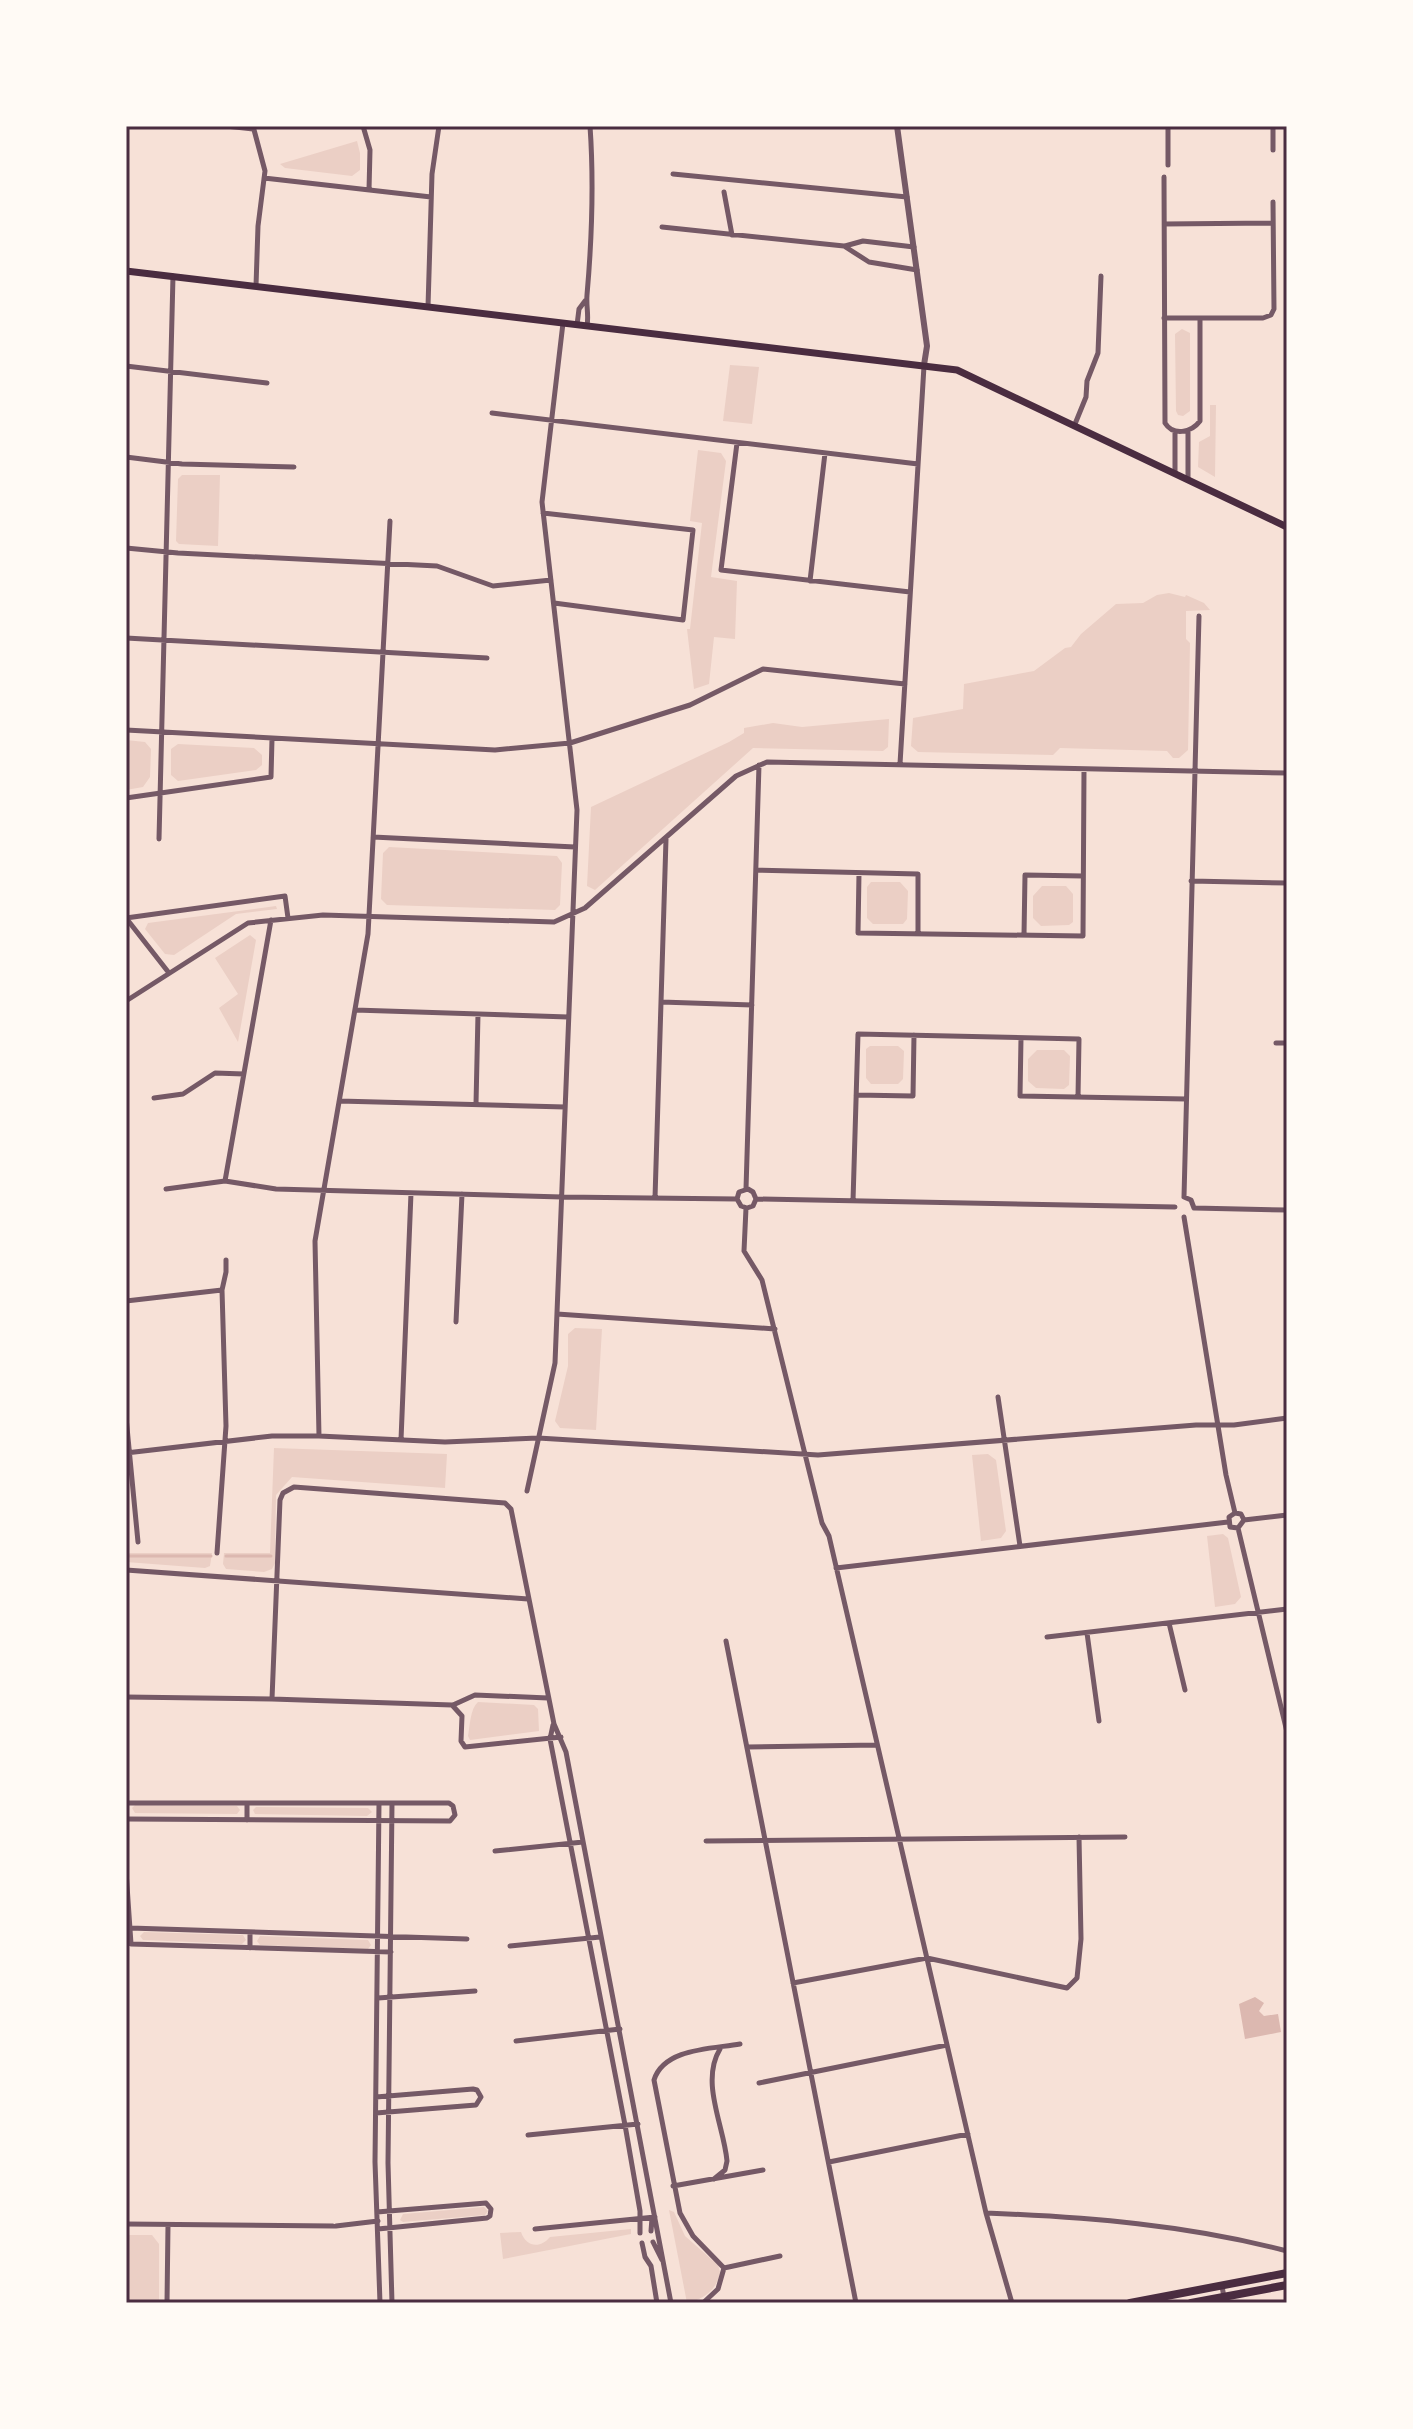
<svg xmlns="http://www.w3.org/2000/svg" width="1413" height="2429" viewBox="0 0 1413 2429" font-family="Quicksand,sans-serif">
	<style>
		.green { fill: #ebcfc5 }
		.water { fill: #dcb8b0 }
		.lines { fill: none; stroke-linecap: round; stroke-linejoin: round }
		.stream { stroke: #dcb8b0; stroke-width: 3 }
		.minor { stroke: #755966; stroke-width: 5 }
		.tertiary { stroke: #755966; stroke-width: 6 }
		.secondary { stroke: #4a2c40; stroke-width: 7 }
		.primary { stroke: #4a2c40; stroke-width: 8 }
		.neatline { fill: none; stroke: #4a2c40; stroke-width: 3 }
	</style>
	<rect width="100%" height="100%" fill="#f7e1d7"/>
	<path class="green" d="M 357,141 L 360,153 L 360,170 L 352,176 L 285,168 L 280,164 Z
		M 1182,329 L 1190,333 L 1190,411 L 1183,416 L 1178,415 L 1176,411 L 1175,334 Z
		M 730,365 L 759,367 L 752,424 L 723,421 Z
		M 1210,405 L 1216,405 L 1215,477 L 1198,467 L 1199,442 L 1210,436 Z
		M 698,450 L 721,453 L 726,461 L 711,577 L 737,581 L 735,639 L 714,637 L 709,684 L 694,689 L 687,629 L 690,629 L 702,523 L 690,521 Z
		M 182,475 L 220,475 L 218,546 L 179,544 L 176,541 L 178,479 Z
		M 1169,593 L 1185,597 L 1186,595 L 1204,603 L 1210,610 L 1186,611 L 1186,639 L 1190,643 L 1188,750 L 1179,758 L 1173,758 L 1167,751 L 1060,748 L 1053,755 L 918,752 L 911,746 L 913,718 L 963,709 L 964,684 L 1034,671 L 1065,648 L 1071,647 L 1081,634 L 1116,604 L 1143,603 L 1157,595 Z
		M 889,719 L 888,747 L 883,751 L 753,748 L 595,890 L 587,886 L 591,807 L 729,742 L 744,733 L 744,728 L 773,723 L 802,727 Z
		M 126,740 L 145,742 L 151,749 L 150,777 L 143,787 L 126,790 Z
		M 178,744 L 254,748 L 262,755 L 262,765 L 256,770 L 178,781 L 171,775 L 171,749 Z
		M 389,847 L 557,856 L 562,863 L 560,905 L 555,910 L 387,905 L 381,899 L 383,853 Z
		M 871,882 L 900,882 L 908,891 L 907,919 L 903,924 L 873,924 L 867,918 L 867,887 Z
		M 1042,886 L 1066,886 L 1073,894 L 1073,922 L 1069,925 L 1041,926 L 1033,918 L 1033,896 Z
		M 276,906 L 277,909 L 236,914 L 174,955 L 165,954 L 145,929 L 148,923 Z
		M 250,935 L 256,940 L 238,1042 L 219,1008 L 238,994 L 215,958 Z
		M 870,1046 L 898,1046 L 904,1051 L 903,1079 L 898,1084 L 871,1084 L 866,1078 L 866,1049 Z
		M 1037,1050 L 1064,1050 L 1070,1056 L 1069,1085 L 1064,1089 L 1036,1088 L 1028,1081 L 1028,1059 Z
		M 575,1328 L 602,1329 L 596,1430 L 560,1428 L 555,1421 L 568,1366 L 568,1334 Z
		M 274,1448 L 447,1454 L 445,1488 L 292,1477 L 276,1495 L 275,1563 L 272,1569 L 264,1572 L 226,1569 L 223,1564 L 224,1553 L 270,1553 Z
		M 988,1454 L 996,1460 L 1006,1531 L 1001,1538 L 981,1541 L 972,1455 Z
		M 1223,1534 L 1228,1538 L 1241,1597 L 1235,1604 L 1215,1607 L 1207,1536 Z
		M 126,1553 L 212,1553 L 210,1566 L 205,1568 L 126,1562 Z
		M 478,1702 L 534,1705 L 538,1709 L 539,1731 L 470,1740 L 468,1736 C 470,1726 470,1709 478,1702 Z
		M 135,1805 L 237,1806 L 240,1810 L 237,1814 L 135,1813 L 132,1808 Z
		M 256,1807 L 368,1808 L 372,1812 L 367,1816 L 255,1814 L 253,1810 Z
		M 144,1932 L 243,1935 L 246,1940 L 242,1944 L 143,1940 L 140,1936 Z
		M 260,1936 L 368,1940 L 371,1945 L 368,1949 L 260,1945 L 257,1941 Z
		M 484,2207 L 488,2211 L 485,2215 L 403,2222 L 400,2220 L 403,2214 Z
		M 669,2210 L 674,2212 L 685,2236 L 718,2265 L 720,2272 C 717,2290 704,2299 687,2303 Z
		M 631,2229 L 631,2234 L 503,2259 L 500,2233 L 521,2232 C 526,2247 540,2249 550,2237 Z
		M 126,2235 L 152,2235 L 159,2244 L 159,2303 L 126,2303 Z"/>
	<path class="water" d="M 1255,1997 L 1264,2003 L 1259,2011 L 1264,2016 L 1278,2014 L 1281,2032 L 1245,2039 L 1239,2004 Z"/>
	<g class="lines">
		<path class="stream" d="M 126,1556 L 211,1556
			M 226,1556 L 271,1556"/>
		<path class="minor" d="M 226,126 L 253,129
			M 253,126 L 265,171 L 258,226 L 256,286
			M 363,126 L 370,150 L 369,190
			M 1273,150 L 1273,126
			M 1168,165 L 1168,126
			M 673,174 L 907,197
			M 1164,177 L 1165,423 C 1173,436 1191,433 1200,421 L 1200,318
			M 264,178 L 431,197
			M 724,192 L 732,235
			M 1164,224 L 1273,223
			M 662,227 L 844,246 L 869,262 L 917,270
			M 845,246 L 863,241 L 914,247
			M 428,307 L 432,174 L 439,126
			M 1164,318 L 1263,318 L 1271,315 L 1274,309 L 1273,202
			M 577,325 L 579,309 L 585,301
			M 587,326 C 589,315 586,306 587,295 C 592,238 594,183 590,126
			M 126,366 L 267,383
			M 492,413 L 918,464
			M 1075,424 L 1086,397 L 1087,381 L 1098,353 L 1101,276
			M 737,443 L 721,570 L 910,592
			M 126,457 L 182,464 L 294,467
			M 1175,473 L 1175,431
			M 1188,480 L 1188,431
			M 543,513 L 693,530 L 683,620 L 554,603
			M 126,548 L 178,553 L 437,566 L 493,586 L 551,580
			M 810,581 L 825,453
			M 126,638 L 487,658
			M 126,730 L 495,750 L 570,743 L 690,705 L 763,669 L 905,684
			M 900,764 L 924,366
			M 126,798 L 271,777 L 272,739
			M 373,837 L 575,847
			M 159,839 L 173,276
			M 756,870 L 918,874 L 918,933
			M 859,873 L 858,933 L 1083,936 L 1084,769
			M 1191,881 L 1287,883
			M 126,918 L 285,896 L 288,918
			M 126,918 L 169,973
			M 1024,935 L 1025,875 L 1083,876
			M 126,1001 L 248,923 L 323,915 L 554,922 L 585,908 L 736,776 L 767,762 L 1287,773
			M 661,1002 L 752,1005
			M 355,1010 L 568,1017
			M 1021,1038 L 1020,1096 L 1186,1099
			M 1276,1043 L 1287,1043
			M 856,1095 L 913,1096 L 914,1035
			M 154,1098 L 183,1094 L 215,1073 L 244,1074
			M 339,1101 L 565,1107
			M 476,1104 L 478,1014
			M 225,1181 L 271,920
			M 166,1189 L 225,1181 L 276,1189 L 562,1197 L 737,1199
			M 746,1189 L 759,765
			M 1184,1197 L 1199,616
			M 1184,1197 L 1191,1200 L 1194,1208
			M 655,1198 L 666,839
			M 737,1199 L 739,1192 L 748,1189 L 753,1192 L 756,1199
			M 737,1199 L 741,1206 L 747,1208 L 753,1206 L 756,1199
			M 756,1199 L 1175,1207
			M 853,1201 L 858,1034 L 1079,1039 L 1078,1097
			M 746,1208 L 744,1251 L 762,1280 L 822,1523 L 829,1536 L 986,2213 L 1012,2303
			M 1194,1208 L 1287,1210
			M 1184,1217 L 1226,1475 L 1235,1513
			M 126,1301 L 222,1290
			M 557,1314 L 775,1329
			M 456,1322 L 462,1194
			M 998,1397 L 1020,1546
			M 126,1417 L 138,1542
			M 319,1436 L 315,1241 L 368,934 L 390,521
			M 401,1440 L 411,1193
			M 126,1453 L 272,1436 L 319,1436 L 445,1442 L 538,1438 L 818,1455 L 1196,1425 L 1234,1425 L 1287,1418
			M 527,1491 L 555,1363 L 577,810 L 542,502 L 563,323
			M 1235,1513 L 1229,1517 L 1230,1527 L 1238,1528
			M 1235,1513 L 1241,1514 L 1244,1520 L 1238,1528
			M 1244,1520 L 1287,1515
			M 1238,1528 L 1287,1732
			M 217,1553 L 226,1426 L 222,1290 L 226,1272 L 226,1260
			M 836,1568 L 1228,1522
			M 126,1570 L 528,1599
			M 1169,1623 L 1185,1690
			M 1087,1633 L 1099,1721
			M 1047,1637 L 1287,1609
			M 726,1641 L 856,2303
			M 126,1697 L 272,1699 L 452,1705 L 462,1716 L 461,1741 L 465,1747 L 561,1737
			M 272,1699 L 280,1500 L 283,1493 L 294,1487 L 505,1503 L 511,1509 L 554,1724 L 566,1752 L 671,2303
			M 453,1705 L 475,1695 L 548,1698
			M 553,1725 L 550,1739 L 625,2125 L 640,2211 L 640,2233
			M 747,1747 L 877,1745
			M 126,1803 L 449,1803 L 453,1806 L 455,1815 L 450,1821 L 126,1819
			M 247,1803 L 247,1820
			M 379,1803 L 375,2162 L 380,2303
			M 706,1841 L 1125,1837
			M 495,1851 L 583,1842
			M 126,1871 L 131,1944 L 391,1952
			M 130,1928 L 467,1939
			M 250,1932 L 250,1948
			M 510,1946 L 600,1937
			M 793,1983 L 927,1958 L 1067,1988 L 1077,1978 L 1081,1939 L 1079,1837
			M 378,1998 L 475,1991
			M 516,2041 L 620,2029
			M 759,2083 L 947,2045
			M 376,2113 L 476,2105 L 481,2097 L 477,2090 L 473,2089 L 376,2097
			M 528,2135 L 638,2124
			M 829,2162 L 968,2134
			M 714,2179 L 725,2170 L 727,2161 C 724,2126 700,2082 720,2049
			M 673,2186 L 763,2170
			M 377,2212 L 486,2203 L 491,2209 L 490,2216 L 487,2218 L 378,2229
			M 986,2213 C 1088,2217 1188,2225 1287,2251
			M 126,2224 L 333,2226
			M 336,2226 L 378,2221
			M 535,2229 L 655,2217
			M 651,2231 L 652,2218
			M 653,2242 L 662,2260
			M 642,2243 L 645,2257 L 651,2266 L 657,2303
			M 724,2268 L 780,2256
			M 1222,2286 L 1225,2303
			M 167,2303 L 168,2225
			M 392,2303 L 388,2163 L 392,1803
			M 703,2303 L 718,2289 L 724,2268 L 693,2236 L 680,2213 L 654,2080 C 664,2048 712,2049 740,2044"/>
		<path class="tertiary" d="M 897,126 L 927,346 L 924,365"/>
		<path class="secondary" d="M 126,271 L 957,370 L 1287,527"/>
		<path class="primary" d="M 1130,2303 L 1287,2273
			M 1191,2303 L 1287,2285"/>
	</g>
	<rect width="1413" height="2429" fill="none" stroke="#fffaf5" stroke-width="256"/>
	<rect x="128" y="128" width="1157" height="2173" class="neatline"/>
</svg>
